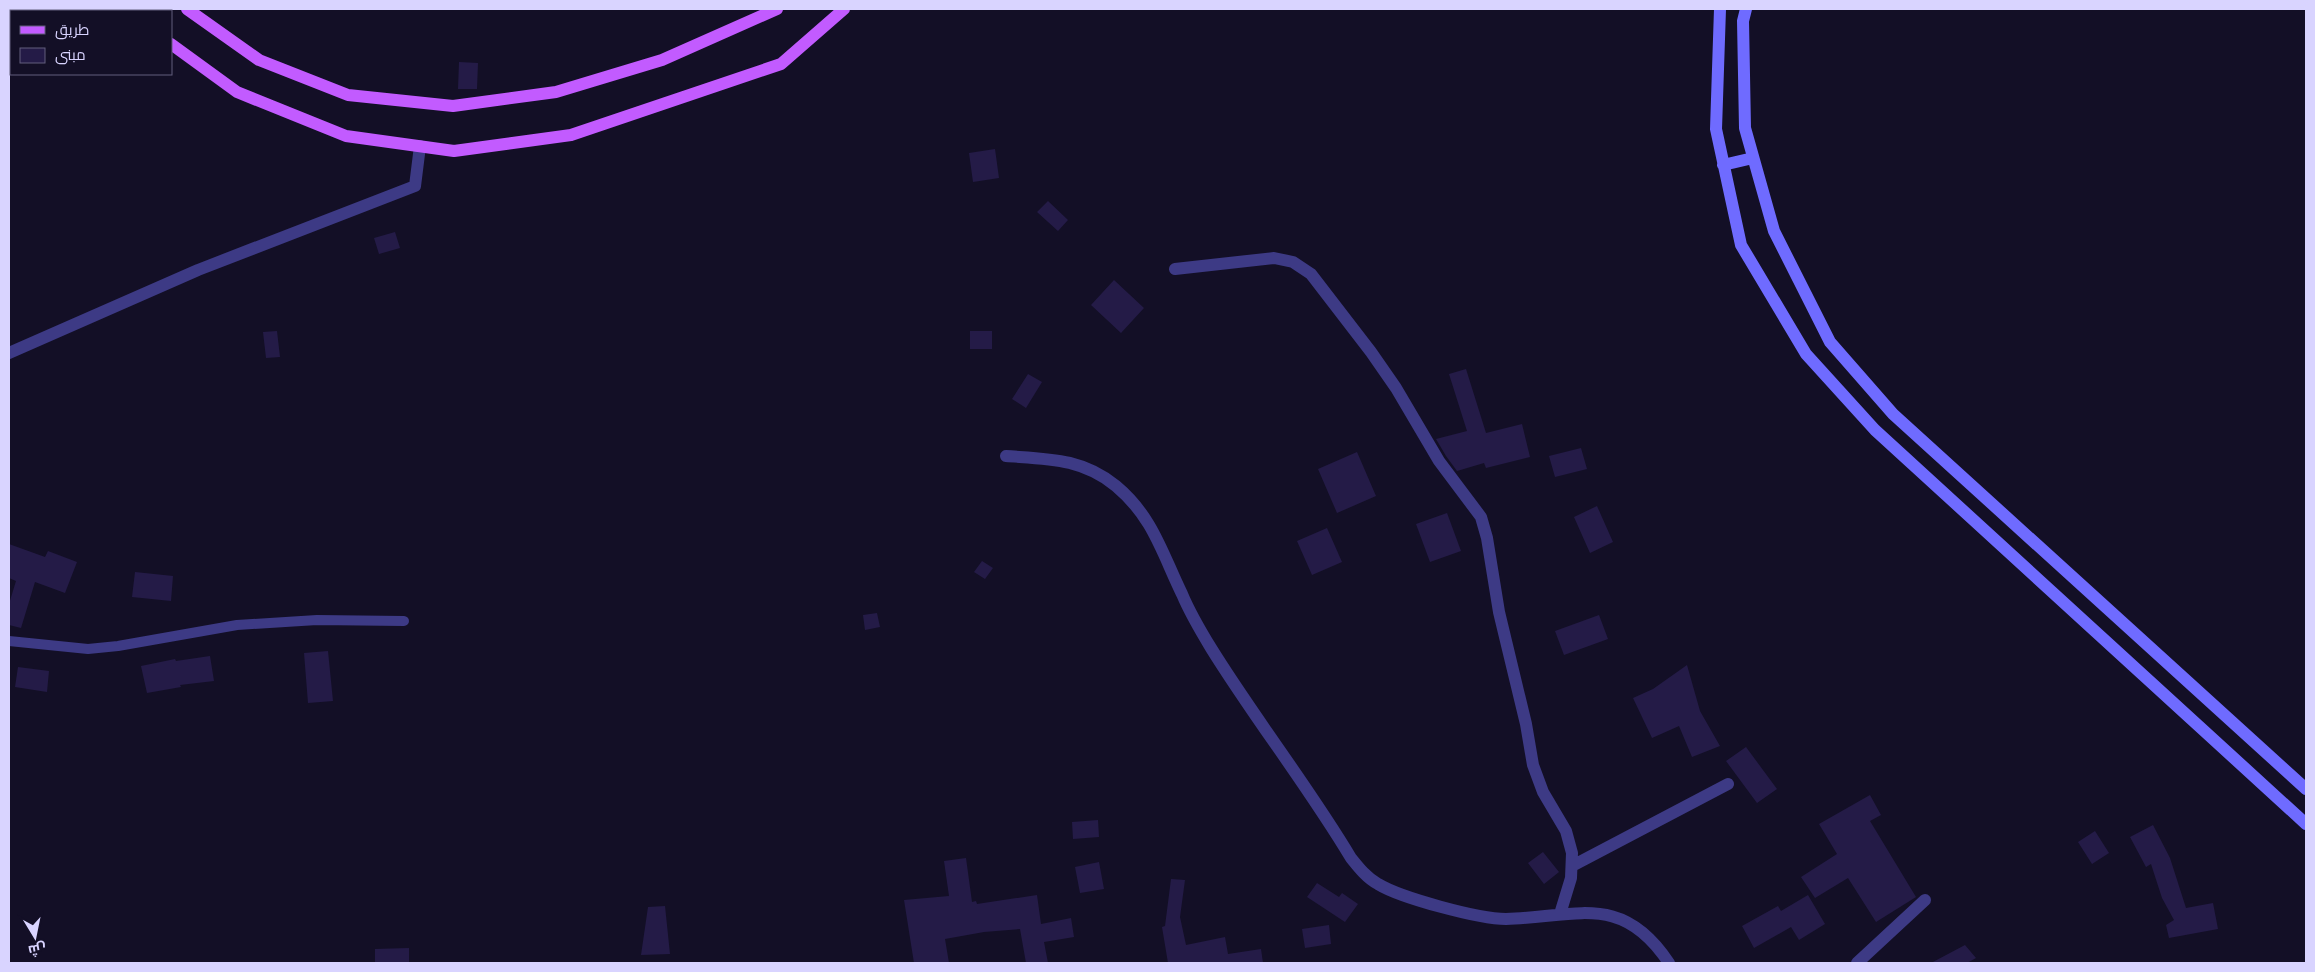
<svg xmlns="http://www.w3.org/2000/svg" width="2315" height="972" viewBox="0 0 2315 972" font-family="Roboto,Cairo,sans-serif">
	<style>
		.building { fill: #241b47 }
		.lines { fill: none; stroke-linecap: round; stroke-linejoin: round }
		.lane { stroke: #3d3a85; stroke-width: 10 }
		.street { stroke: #3d3a85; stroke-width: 12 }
		.secondary { stroke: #6f6bff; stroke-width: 12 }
		.primary { stroke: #c25bff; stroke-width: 12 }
	</style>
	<rect width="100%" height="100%" fill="#130f26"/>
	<path class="building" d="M 459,62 L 478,63 L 477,89 L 458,89 Z
		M 995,149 L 999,178 L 973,182 L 969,153 Z
		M 1048,201 L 1068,220 L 1058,231 L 1037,212 Z
		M 395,232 L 400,248 L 379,254 L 374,238 Z
		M 1114,280 L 1144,308 L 1121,333 L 1091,305 Z
		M 277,331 L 280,357 L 266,358 L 263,332 Z
		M 970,331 L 992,331 L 992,349 L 970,349 Z
		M 1466,369 L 1486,433 L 1522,424 L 1530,457 L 1486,468 L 1484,463 L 1457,471 L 1446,456 L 1436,439 L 1467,431 L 1449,374 Z
		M 1028,374 L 1042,382 L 1026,408 L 1012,399 Z
		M 1581,448 L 1587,469 L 1555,477 L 1549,456 Z
		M 1357,452 L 1376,496 L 1337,513 L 1318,469 Z
		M 1597,506 L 1613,542 L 1590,553 L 1574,517 Z
		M 1447,513 L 1461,551 L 1430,562 L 1416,524 Z
		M 1327,528 L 1342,562 L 1312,575 L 1297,541 Z
		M 9,544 L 45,557 L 48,551 L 77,562 L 65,593 L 35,582 L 21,628 L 9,625 L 9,604 L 16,581 L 9,578 Z
		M 982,561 L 993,568 L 985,579 L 974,572 Z
		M 135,572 L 173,576 L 171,601 L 132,597 Z
		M 877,613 L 880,627 L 865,630 L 863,615 Z
		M 1599,615 L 1608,639 L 1564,655 L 1555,631 Z
		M 328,651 L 333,701 L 308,703 L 304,653 Z
		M 210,656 L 214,681 L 180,685 L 181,687 L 147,693 L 141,666 L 175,659 L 176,661 Z
		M 1687,665 L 1700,711 L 1720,746 L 1692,757 L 1679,726 L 1652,738 L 1633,698 L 1653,689 Z
		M 18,667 L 49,671 L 47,692 L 15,687 Z
		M 1746,747 L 1777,789 L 1757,803 L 1726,761 Z
		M 1870,795 L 1881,815 L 1870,821 L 1916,897 L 1876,922 L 1848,878 L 1815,898 L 1801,877 L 1837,854 L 1819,824 Z
		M 1098,820 L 1099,837 L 1073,839 L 1072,822 Z
		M 2153,825 L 2170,858 L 2186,908 L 2213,903 L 2218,929 L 2169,938 L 2166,925 L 2174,920 L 2162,898 L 2151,864 L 2146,867 L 2130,837 Z
		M 2095,831 L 2109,853 L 2092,864 L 2078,842 Z
		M 1543,852 L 1559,872 L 1544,884 L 1528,863 Z
		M 966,858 L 972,902 L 976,901 L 977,904 L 1037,895 L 1041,924 L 1071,918 L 1074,937 L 1044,942 L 1048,963 L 1026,963 L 1020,929 L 984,932 L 945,939 L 949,963 L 914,963 L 904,900 L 949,896 L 944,861 Z
		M 1099,862 L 1104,889 L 1080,893 L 1075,867 Z
		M 1171,879 L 1185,880 L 1180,917 L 1186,945 L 1225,937 L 1228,954 L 1261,949 L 1263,963 L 1168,963 L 1162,927 L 1165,926 Z
		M 1317,883 L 1339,897 L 1342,893 L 1358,904 L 1345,922 L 1307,897 Z
		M 1808,895 L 1825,924 L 1799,940 L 1791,927 L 1754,948 L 1742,926 L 1778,906 L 1781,911 Z
		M 665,906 L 670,954 L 641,955 L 648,907 Z
		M 1329,925 L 1331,944 L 1305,948 L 1302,929 Z
		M 1965,945 L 1976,958 L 1967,963 L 1931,963 Z
		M 409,948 L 409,963 L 375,963 L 375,949 Z"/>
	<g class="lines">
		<path class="lane" d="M 9,641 L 88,649 L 118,646 L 237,625 L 317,620 L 404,621"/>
		<path class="street" d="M 1175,269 L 1274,258 L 1293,262 L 1311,274 L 1371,352 L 1396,388 L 1439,461 L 1481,517 L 1487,538 L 1499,612 L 1526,724 L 1533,765 L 1543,792 L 1566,831 L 1572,853 L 1571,878 L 1560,914
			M 9,353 L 198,270 L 415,186 L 420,146
			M 1006,456 C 1047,459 1082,458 1116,486 C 1153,517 1162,553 1182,594 C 1190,613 1200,630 1211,648 C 1255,719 1308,786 1351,858 C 1359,868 1367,878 1378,884 C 1401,898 1479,919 1506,919 C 1577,917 1622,892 1669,963
			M 1572,866 L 1728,784
			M 1857,963 L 1925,900"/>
		<path class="secondary" d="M 1720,9 L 1716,129 L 1741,245 L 1806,354 L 1875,430 L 2306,824
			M 1746,9 L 1743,21 L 1745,128 L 1774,231 L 1830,342 L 1893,414 L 2306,789
			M 1723,165 L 1753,158"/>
		<path class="primary" d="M 140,9 L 142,11
			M 187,9 L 259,60 L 348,95 L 453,106 L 556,92 L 662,60 L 777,9
			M 171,44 L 237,92 L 346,136 L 454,151 L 571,135 L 781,64 L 844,9"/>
	</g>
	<rect width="2315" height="972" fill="none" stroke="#d9d4ff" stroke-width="20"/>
	<rect x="10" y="10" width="162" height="65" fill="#130f26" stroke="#625e7d"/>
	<rect x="20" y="26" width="25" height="8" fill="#c25bff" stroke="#625e7d"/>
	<text x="55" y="35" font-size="15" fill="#d9d4ff">طريق</text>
	<rect x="20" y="48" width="25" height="15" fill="#241b47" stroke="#625e7d"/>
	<text x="55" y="60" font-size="15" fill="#d9d4ff">مبنى</text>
	<g transform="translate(35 937) rotate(170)" stroke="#130f26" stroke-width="4" paint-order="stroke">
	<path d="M0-4L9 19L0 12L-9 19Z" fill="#d9d4ff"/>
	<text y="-8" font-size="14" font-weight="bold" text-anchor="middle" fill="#d9d4ff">ش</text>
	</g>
</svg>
